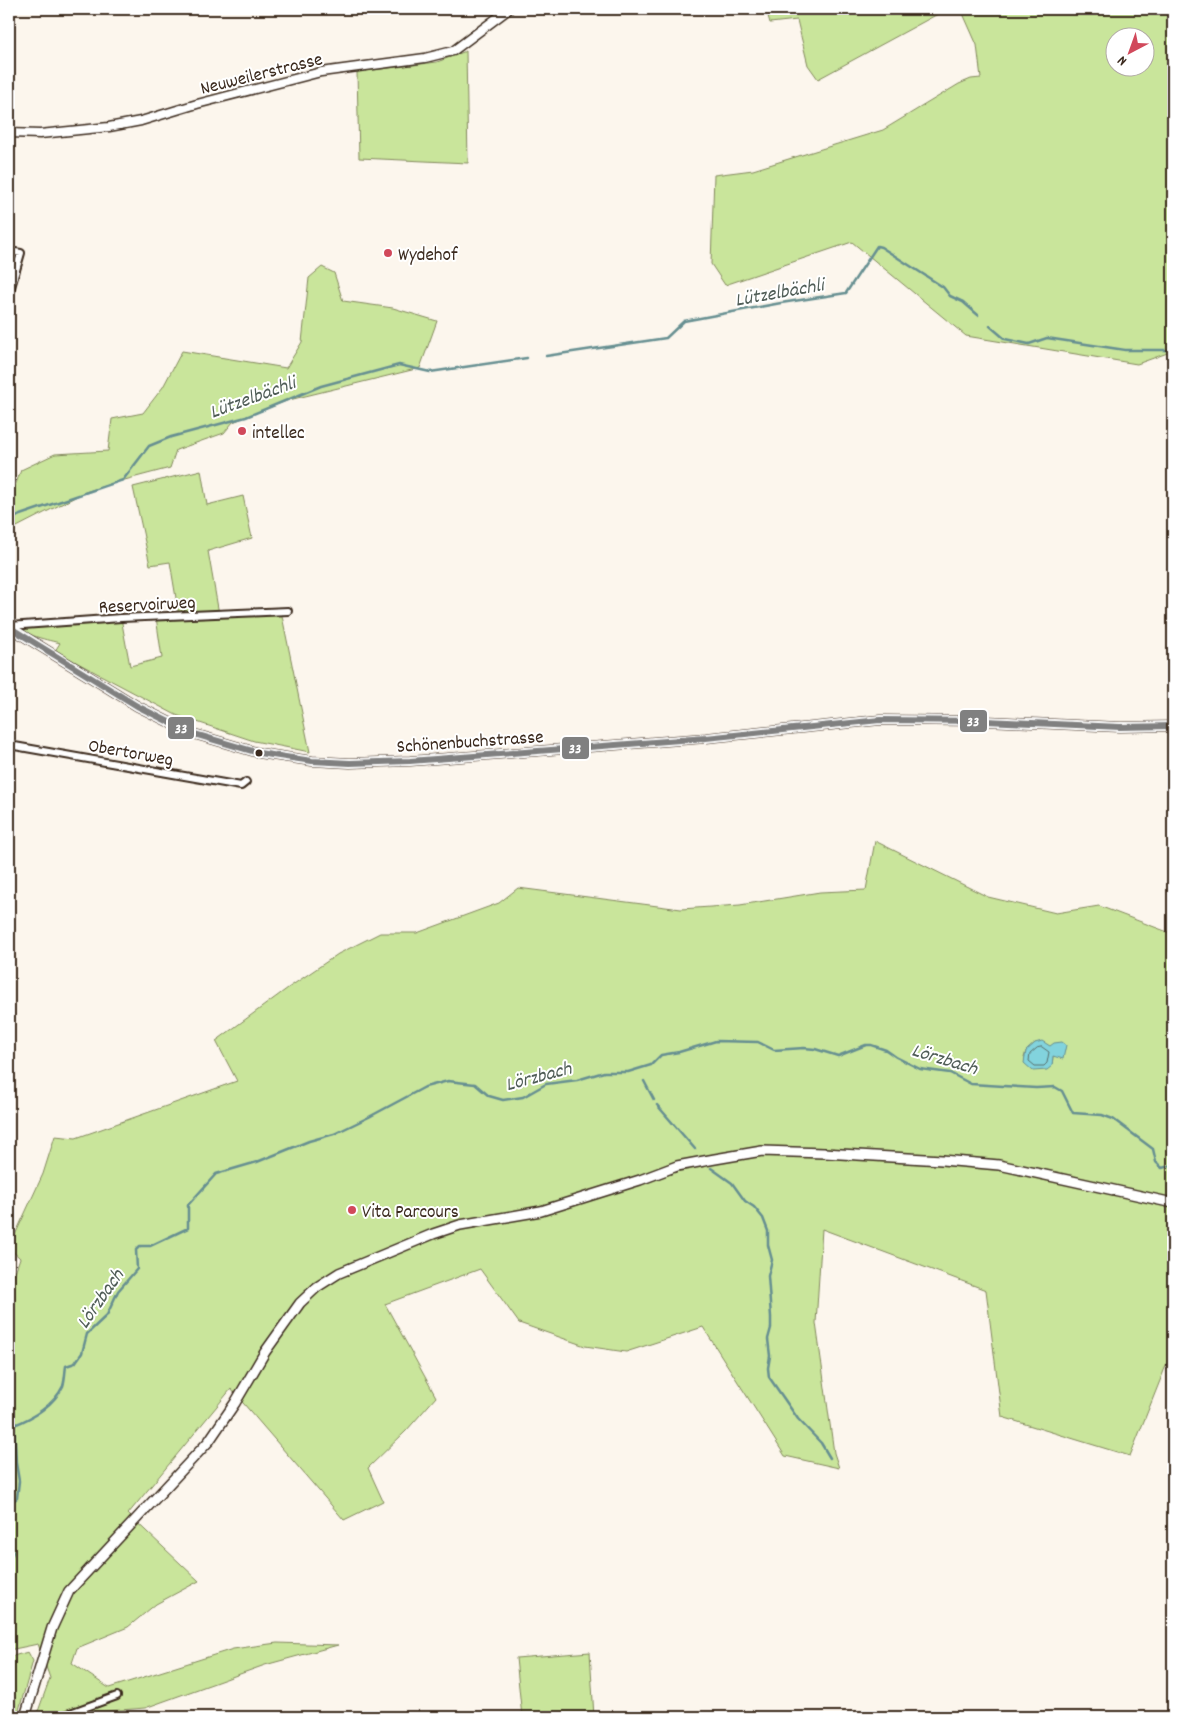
<svg xmlns="http://www.w3.org/2000/svg" width="1182" height="1726" viewBox="0 0 1182 1726" font-family="Dekko,sans-serif">
	<style>
		.green { fill: #c9e59b; stroke: #82885c; fill-rule: evenodd }
		.water { fill: #82d3dd; stroke: #668f91 }
		.lines { fill: none; stroke-linecap: round; stroke-linejoin: round }
		.shore { stroke: #576e6a; stroke-width: 1 }
		.stream { stroke: #668f91; stroke-width: 2.5 }
		.minor-casing { stroke: #3b2a1e; stroke-width: 10 }
		.tertiary-casing { stroke: #3b2a1e; stroke-width: 11 }
		.secondary-casing { stroke: #3b2a1e; stroke-width: 12 }
		.minor { stroke: #fff; stroke-width: 6 }
		.tertiary { stroke: #fff; stroke-width: 8 }
		.secondary { stroke: #fff; stroke-width: 9 }
		.bus-1-casing { stroke: #fff; stroke-width: 10 }
		.bus-1 { stroke: #808080; stroke-width: 6 }
		.poi-dot { fill: #d1495b; stroke: #fff; stroke-width: 2 }
		.bus-dot { fill: #3b2a1e; stroke: #fff; stroke-width: 2 }
		.labels { text-anchor: middle; stroke-width: 4; stroke-linejoin: round; paint-order: stroke }
		.street-label { font-size: 19px; fill: #3b2a1e; stroke: #fff }
		.poi-label { font-size: 19px; fill: #3b2a1e; stroke: #fff; text-anchor: start }
		.water-label { font-size: 20px; font-style: italic; fill: #505d57; stroke: #fff }
		.line-badge { stroke: #fff; stroke-width: 2 }
		.badge-label { font-size: 14px; text-anchor: middle; font-weight: bold; fill: #fff }
	</style>
	<rect width="100%" height="100%" fill="#fcf6ed"/>
	<filter id="ink" filterUnits="userSpaceOnUse"><feTurbulence type="fractalNoise" baseFrequency=".02" numOctaves="2"/><feDisplacementMap in="SourceGraphic" scale="10" xChannelSelector="R" yChannelSelector="G"/><feConvolveMatrix kernelMatrix="1 2 1 2 8 2 1 2 1" color-interpolation-filters="sRGB"/></filter>
	<g filter="url(#ink)">
		<path class="green" d="M 766,9 L 947,9 L 818,79 L 808,65 L 797,20 L 770,23 Z
			M 961,9 L 1173,9 L 1173,351 L 1137,364 L 966,336 L 852,242 L 725,285 L 711,264 L 714,175 L 753,170 L 883,130 L 959,84 L 971,79 L 981,78 L 977,45 ZM 1114,38 L 1144,38 L 1144,68 L 1114,68 Z
			M 466,51 L 468,163 L 359,158 L 357,72 L 437,62 Z
			M 322,267 L 334,273 L 343,301 L 393,308 L 437,321 L 420,368 L 289,400 L 233,422 L 224,433 L 176,450 L 170,468 L 117,482 L 85,492 L 9,531 L 9,502 L 21,470 L 55,454 L 108,451 L 112,419 L 143,413 L 163,387 L 182,351 L 286,368 L 302,342 L 309,278 Z
			M 201,470 L 207,505 L 243,496 L 252,538 L 208,551 L 219,614 L 281,611 L 310,752 L 254,741 L 176,715 L 55,651 L 60,643 C 49,640 23,636 18,624 L 121,618 L 130,666 L 162,658 L 156,617 L 179,616 L 170,562 L 150,565 L 133,487 Z
			M 875,841 L 988,897 L 1056,913 L 1099,906 L 1173,934 L 1173,1348 L 1130,1456 L 1002,1417 L 986,1290 L 822,1229 L 816,1323 L 834,1453 L 839,1468 L 785,1456 L 703,1327 L 626,1352 L 585,1346 L 519,1323 L 480,1269 L 385,1304 L 436,1397 L 406,1431 L 368,1468 L 383,1501 L 344,1520 L 231,1389 L 128,1514 L 199,1581 L 156,1604 L 128,1627 L 77,1648 L 72,1663 L 109,1688 L 233,1649 L 277,1643 L 338,1645 L 265,1665 L 145,1708 L 36,1717 L 50,1678 L 38,1644 L 9,1650 L 9,1289 L 20,1258 L 9,1248 L 43,1174 L 55,1136 L 76,1138 L 237,1081 L 216,1041 L 288,988 L 338,954 L 380,933 L 417,933 L 499,903 L 518,888 L 681,909 L 740,905 L 820,892 L 866,890 ZM 1035,1043 C 1048,1044 1049,1044 1056,1055 L 1053,1056 L 1052,1066 L 1024,1058 L 1026,1051 Z
			M 28,1652 L 33,1661 L 17,1717 L 9,1717 L 9,1657 Z
			M 590,1652 L 594,1717 L 522,1717 L 516,1658 Z"/>
		<path class="water" d="M 1042,1041 L 1050,1046 L 1054,1043 L 1062,1042 L 1066,1045 L 1063,1059 L 1053,1056 L 1052,1066 L 1047,1070 L 1033,1071 L 1024,1063 L 1026,1051 L 1035,1043 Z"/>
		<g class="lines">
			<path class="shore" d="M 1042,1047 L 1049,1052 L 1047,1063 L 1044,1066 L 1035,1066 L 1029,1061 L 1030,1054 L 1037,1048 Z"/>
			<path class="stream" d="M 990,326 L 1005,339 L 1029,344 L 1047,338 L 1125,350 L 1173,350
				M 546,356 L 666,338 L 684,321 L 781,303 L 846,293 L 877,246 L 881,247 L 943,287 L 950,296 L 963,302 L 978,315
				M 9,521 L 20,515 L 123,480 L 149,446 L 171,437 L 246,417 L 321,386 L 399,365 L 430,372 L 527,358
				M 644,1081 L 654,1100
				M 657,1105 L 695,1149
				M 711,1168 L 732,1183 L 745,1201 L 754,1207 L 763,1218 L 768,1231 L 768,1245 L 772,1260 L 768,1276 L 771,1317 L 771,1328 L 768,1339 L 770,1356 L 768,1368 L 769,1377 L 798,1419 L 821,1443 L 830,1458
				M 9,1504 L 17,1498 L 19,1481 L 16,1463 L 14,1425 C 33,1418 54,1405 63,1386 C 65,1380 65,1372 66,1366 L 75,1363 L 82,1353 L 87,1334 L 107,1315 L 118,1291 L 137,1269 L 136,1250 L 140,1246 L 150,1246 L 188,1228 L 188,1205 L 216,1174 L 257,1162 L 309,1141 L 334,1134 L 369,1117 L 425,1087 L 448,1081 L 475,1084 L 489,1096 L 503,1100 L 523,1097 L 546,1084 L 577,1080 L 604,1072 L 628,1072 L 651,1065 L 661,1055 L 679,1052 L 716,1041 L 758,1042 L 774,1050 L 804,1048 L 815,1049 L 838,1056 L 866,1045 L 871,1045 L 886,1050 L 896,1057 L 920,1069 L 950,1073 L 971,1084 L 1036,1088 L 1055,1087 L 1062,1091 L 1073,1113 L 1102,1115 L 1113,1119 L 1153,1149 L 1156,1162 L 1162,1168 L 1173,1165
				M 9,1546 L 13,1552 L 9,1563
				M 9,1568 L 11,1575 L 9,1576"/>
			<defs>
				<path id="minor" d="M 9,251 L 21,253 L 9,294
					M 9,626 L 121,618 L 288,611
					M 9,745 L 241,786 L 246,782
					M 59,1717 L 117,1696"/>
				<path id="tertiary" d="M 9,133 L 40,134 L 109,127 L 141,121 L 197,104 L 321,72 L 425,58 L 453,51 L 509,9
					M 9,627 L 137,706 L 191,733 L 259,753 L 312,761 L 350,763 L 410,761 L 706,738 L 880,720 L 986,721 L 1120,727 L 1173,726"/>
				<path id="secondary" d="M 25,1717 L 52,1628 L 69,1591 L 209,1441 L 235,1403 L 265,1352 L 300,1303 L 317,1287 L 339,1273 L 433,1234 L 460,1225 L 541,1211 L 640,1180 L 677,1166 L 715,1159 L 762,1151 L 824,1153 L 942,1160 L 999,1165 L 1173,1203"/>
			</defs>
			<use href="#minor" class="minor-casing"/>
			<use href="#tertiary" class="tertiary-casing"/>
			<use href="#secondary" class="secondary-casing"/>
			<use href="#minor" class="minor"/>
			<use href="#tertiary" class="tertiary"/>
			<use href="#secondary" class="secondary"/>
			<defs>
				<path id="bus-1" d="M 9,627 L 137,706 L 191,733 L 259,753 L 312,761 L 350,763 L 410,761 L 706,738 L 880,720 L 986,721 L 1120,727 L 1173,726"/>
			</defs>
			<use href="#bus-1" class="bus-1-casing"/>
			<use href="#bus-1" class="bus-1"/>
		</g>
	</g>
	<g class="poi-dot">
		<circle cx="388" cy="253" r="5"/>
		<circle cx="242" cy="431" r="5"/>
		<circle cx="352" cy="1210" r="5"/>
	</g>
	<circle class="bus-dot" cx="259" cy="753" r="4.5"/>
	<g class="labels">
		<g class="street-label">
			<text transform="translate(261 72) rotate(-14)" y="7">Neuweilerstrasse</text>
			<text transform="translate(147 603) rotate(-3)" y="7">Reservoirweg</text>
			<text transform="translate(470 740) rotate(-4)" y="7">Schönenbuchstrasse</text>
			<text transform="translate(131 751) rotate(10)" y="7">Obertorweg</text>
		</g>
		<g class="poi-label">
			<text x="398" y="260">Wydehof</text>
			<text x="252" y="438">intellec</text>
			<text x="362" y="1217">Vita Parcours</text>
		</g>
		<g class="water-label">
			<text transform="translate(779 291) rotate(-10)" y="7">Lützelbächli</text>
			<text transform="translate(252 396) rotate(-20)" y="7">Lützelbächli</text>
			<text transform="translate(945 1058) rotate(17)" y="7">Lörzbach</text>
			<text transform="translate(538 1075) rotate(-15)" y="7">Lörzbach</text>
			<text transform="translate(99 1298) rotate(-55)" y="7">Lörzbach</text>
		</g>
	</g>
	<g class="line-badge">
		<rect x="959" y="709" width="29" height="24" rx="5" fill="#808080"/>
		<rect x="167" y="716" width="28" height="24" rx="5" fill="#808080"/>
		<rect x="561" y="736" width="29" height="24" rx="5" fill="#808080"/>
	</g>
	<g class="badge-label">
		<text x="973" y="726">33</text>
		<text x="181" y="733">33</text>
		<text x="575" y="753">33</text>
	</g>
	<rect width="1182" height="1726" fill="none" stroke="#fff" stroke-width="30"/>
	<rect x="15" y="15" width="1152" height="1696" fill="none" stroke="#3b2a1e" stroke-width="2" filter="url(#ink)"/>
	<g transform="translate(1130 52) rotate(221)"><circle r="24" fill="#ffffff" stroke="#b1aaa5"/>
	<path d="M0-4L9 19L0 12L-9 19Z" fill="#d1495b"/>
	<text y="-8" font-size="14" font-weight="bold" text-anchor="middle" fill="#3b2a1e">N</text>
	</g>
</svg>
